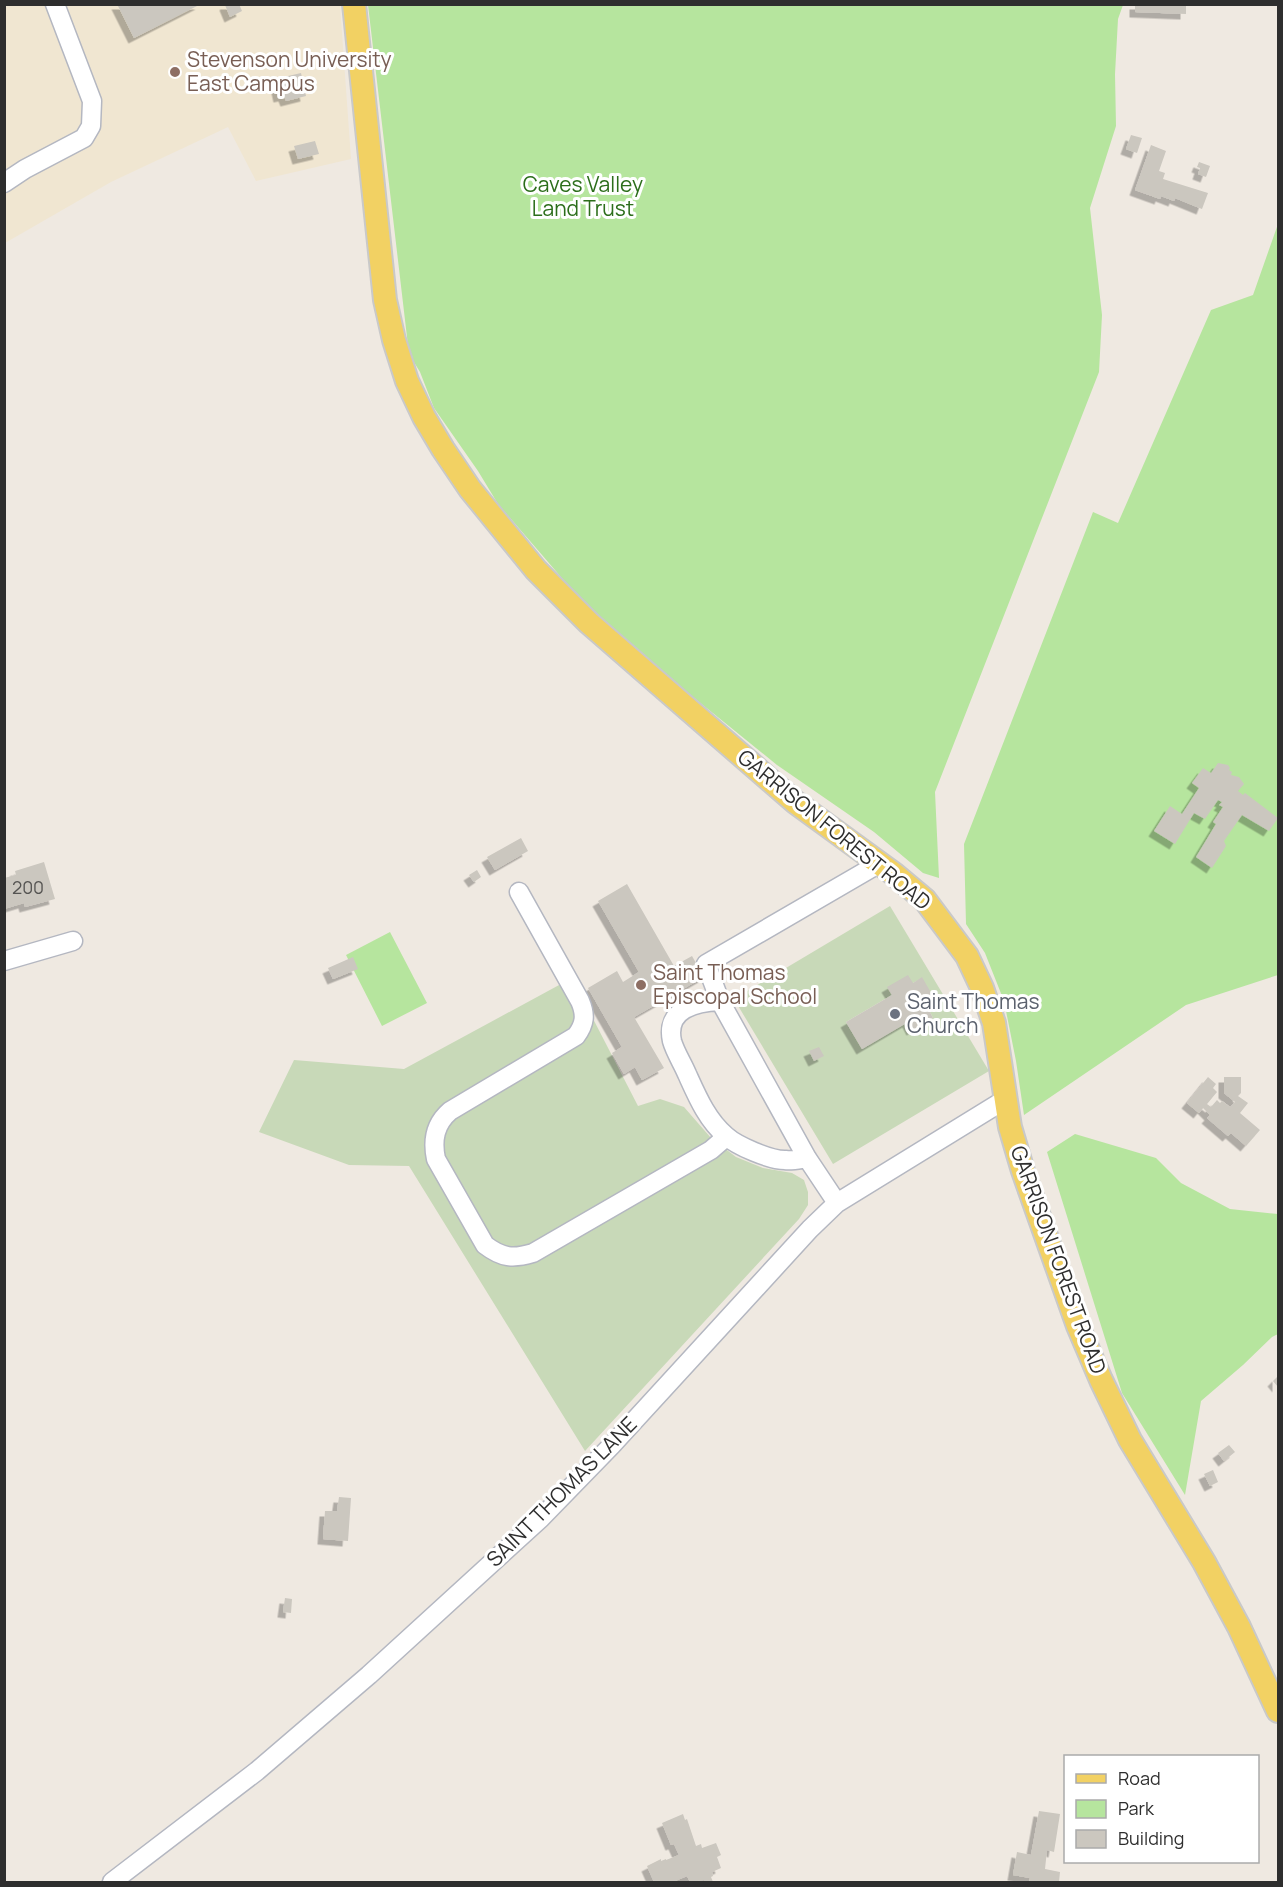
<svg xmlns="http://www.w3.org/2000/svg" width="1283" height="1887" viewBox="0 0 1283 1887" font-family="Manrope,sans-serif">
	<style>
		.education { fill: #f0e6d1 }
		.green { fill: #b6e59e }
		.cemetery { fill: #c8d9b8; fill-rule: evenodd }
		.building { fill: #cbc7bf; filter: url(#shadow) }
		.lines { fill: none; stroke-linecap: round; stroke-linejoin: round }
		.minor-casing { stroke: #b4b7c1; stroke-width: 21 }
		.major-casing { stroke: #c9c9c9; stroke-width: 26 }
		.minor { stroke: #fff; stroke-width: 18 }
		.major { stroke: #f2d163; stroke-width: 22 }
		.education-dot { fill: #8d6e63; stroke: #fff; stroke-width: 2 }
		.worship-dot { fill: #6b7280; stroke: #fff; stroke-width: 2 }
		.labels { text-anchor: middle; stroke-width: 6; stroke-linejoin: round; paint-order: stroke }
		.number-label { font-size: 18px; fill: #555452 }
		.education-label { font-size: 21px; fill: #785e54; stroke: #fff; text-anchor: start }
		.park-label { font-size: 21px; fill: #2c6e1b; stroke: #fff }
		.street-label { font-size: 21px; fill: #2e2e2e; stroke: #fff }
		.worship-label { font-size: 21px; fill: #5b616d; stroke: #fff; text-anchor: start }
	</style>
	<defs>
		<filter id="shadow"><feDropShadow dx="-5.5" dy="5.5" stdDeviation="0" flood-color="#0004"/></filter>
	</defs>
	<rect width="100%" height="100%" fill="#efe9e1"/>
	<path class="education" d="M 5,5 L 340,5 L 351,159 L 256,181 L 228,127 L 111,182 L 5,243 Z"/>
	<path class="green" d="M 368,5 L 1123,5 L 1118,19 L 1115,74 L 1116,126 L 1090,208 L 1102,315 L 1099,372 L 935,792 L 939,878 L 923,873 L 874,832 L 777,765 L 598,620 L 498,504 L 478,471 L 434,408 L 420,372 L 409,354 Z
		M 1278,224 L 1278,975 L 1186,1005 L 1024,1115 L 1016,1061 L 1004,1001 L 985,953 L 966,924 L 964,844 L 1093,512 L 1118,523 L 1211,310 L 1253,295 Z
		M 390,932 L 427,1003 L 382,1026 L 346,955 Z
		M 1075,1134 L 1156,1158 L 1181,1183 L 1230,1209 L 1278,1214 L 1278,1334 L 1272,1337 L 1243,1365 L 1201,1401 L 1185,1495 L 1122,1393 L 1047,1152 Z"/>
	<path class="cemetery" d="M 890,906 L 989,1071 L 833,1164 L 734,999 ZM 922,978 L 929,1010 L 933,1018 L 913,1030 L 908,1022 L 862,1049 L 846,1022 L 892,995 L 888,987 L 913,983 Z
		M 572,978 L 638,1106 L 660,1099 L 684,1107 L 711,1138 L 736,1157 L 763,1168 L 792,1173 L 804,1180 L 808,1192 L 808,1205 L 799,1219 L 585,1451 L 409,1166 L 349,1165 L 259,1132 L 294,1060 L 404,1069 Z"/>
	<path class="building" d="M 117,4 L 201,4 L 134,38 Z
		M 226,4 L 239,4 L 242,11 L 230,17 L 225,5 Z
		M 1135,4 L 1186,4 L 1186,14 L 1135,12 Z
		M 301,73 L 306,96 L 286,101 L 284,96 L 279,97 L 275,79 Z
		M 1131,135 L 1142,138 L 1137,153 L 1126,149 Z
		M 315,141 L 319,154 L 298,159 L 294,146 Z
		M 1151,145 L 1166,151 L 1159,171 L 1165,173 L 1163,179 L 1208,193 L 1202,209 L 1175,198 L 1174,201 L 1161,196 L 1160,199 L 1135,190 Z
		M 1199,162 L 1210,166 L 1206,177 L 1198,174 L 1200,168 L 1197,167 Z
		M 1218,763 L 1228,765 L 1230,768 L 1229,770 L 1232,772 L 1231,775 L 1239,777 L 1244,784 L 1238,791 L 1243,795 L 1245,793 L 1278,818 L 1269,831 L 1242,815 L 1224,841 L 1226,846 L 1212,868 L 1196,857 L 1216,824 L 1213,822 L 1223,807 L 1219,805 L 1222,802 L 1218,800 L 1205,819 L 1194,813 L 1175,844 L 1154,831 L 1170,806 L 1182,814 L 1199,788 L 1192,783 L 1203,768 L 1211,773 Z
		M 521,838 L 528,851 L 495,870 L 487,857 Z
		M 44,862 L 55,899 L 25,907 L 24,903 L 4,909 L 4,878 L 16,875 L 15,871 Z
		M 477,870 L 481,877 L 474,882 L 469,875 Z
		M 627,884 L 674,966 L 692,956 L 704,977 L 634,1017 L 664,1068 L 642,1080 L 635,1067 L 624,1074 L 612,1053 L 622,1047 L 588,988 L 617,971 L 623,982 L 639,972 L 598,901 Z
		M 353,957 L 358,969 L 333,979 L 328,968 Z
		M 908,975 L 913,983 L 922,977 L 938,1005 L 929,1010 L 933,1018 L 912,1030 L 908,1022 L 862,1049 L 846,1022 L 892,995 L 887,987 Z
		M 819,1047 L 824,1056 L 814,1061 L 809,1051 Z
		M 1208,1077 L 1216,1084 L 1213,1088 L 1217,1092 L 1207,1104 L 1211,1107 L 1217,1100 L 1220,1103 L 1222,1101 L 1230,1107 L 1235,1102 L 1224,1093 L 1224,1077 L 1241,1077 L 1241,1093 L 1238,1096 L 1248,1103 L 1240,1113 L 1260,1130 L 1246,1146 L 1231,1133 L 1228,1136 L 1207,1118 L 1210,1115 L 1203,1108 L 1199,1113 L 1187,1103 Z
		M 1278,1376 L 1278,1387 L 1273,1381 Z
		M 1229,1445 L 1235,1452 L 1224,1461 L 1218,1453 Z
		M 1213,1470 L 1218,1482 L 1210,1486 L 1204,1474 Z
		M 339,1497 L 351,1498 L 348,1541 L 323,1539 L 325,1511 L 337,1511 Z
		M 285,1598 L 292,1599 L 291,1613 L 283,1612 Z
		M 1039,1811 L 1060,1814 L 1054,1852 L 1047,1850 L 1045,1869 L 1060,1872 L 1059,1882 L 1029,1882 L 1030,1878 L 1013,1875 L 1017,1852 L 1031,1855 Z
		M 683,1814 L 685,1820 L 687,1819 L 696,1846 L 701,1844 L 702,1848 L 716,1843 L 721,1855 L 717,1857 L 721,1868 L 712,1872 L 713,1876 L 711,1877 L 713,1882 L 705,1882 L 704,1880 L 690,1882 L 687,1876 L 675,1881 L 676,1882 L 654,1882 L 647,1866 L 661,1859 L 661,1861 L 666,1859 L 666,1860 L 679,1855 L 674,1844 L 671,1845 L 662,1823 Z"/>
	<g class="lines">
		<defs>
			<path id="minor" d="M 4,183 L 25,169 L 84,138 L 91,126 L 92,101 L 55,4
				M 519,892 L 580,1001 C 586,1015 585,1024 576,1036 L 450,1111 C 435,1124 432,1140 436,1159 L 485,1245 C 502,1258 513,1259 533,1253 L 711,1150 L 726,1137
				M 4,961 L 73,941
				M 720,1001 L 706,964 L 880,863
				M 807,1158 C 800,1159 792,1161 785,1160 C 770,1160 737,1146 726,1136 C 707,1120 697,1096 687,1074 C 683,1064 675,1052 672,1041 C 665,1009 696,1002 720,1001 L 807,1158 L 837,1203
				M 112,1882 L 257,1771 L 369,1675 L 541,1518 L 612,1445 L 810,1229 L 837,1203 L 1006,1099"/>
			<path id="major" d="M 354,4 L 385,300 L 394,340 L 407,381 L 424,417 L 443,449 L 470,489 L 536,570 L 589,623 L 795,802 L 894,874 L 925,900 L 967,956 L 982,988 L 994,1023 L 1010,1127 L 1023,1171 L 1078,1326 L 1101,1380 L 1130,1440 L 1204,1562 L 1239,1627 L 1278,1711"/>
		</defs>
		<use href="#minor" class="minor-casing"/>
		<use href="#major" class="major-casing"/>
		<use href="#minor" class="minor"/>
		<use href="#major" class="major"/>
	</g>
	<g class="education-dot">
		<circle cx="175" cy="72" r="6"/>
		<circle cx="641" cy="985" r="6"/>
	</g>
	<circle class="worship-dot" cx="895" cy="1014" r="6"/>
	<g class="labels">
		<g class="number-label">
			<text x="28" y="894">200</text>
		</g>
		<g class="education-label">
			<text x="187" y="67">Stevenson University<tspan x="187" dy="24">East Campus</tspan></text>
			<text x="653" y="980">Saint Thomas<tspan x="653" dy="24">Episcopal School</tspan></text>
		</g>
		<g class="park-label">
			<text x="583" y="192">Caves Valley<tspan x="583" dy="24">Land Trust</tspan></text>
		</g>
		<g class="street-label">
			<text transform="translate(834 830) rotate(39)" y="7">GARRISON FOREST ROAD</text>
			<text transform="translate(1058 1260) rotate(70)" y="7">GARRISON FOREST ROAD</text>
			<text transform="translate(562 1492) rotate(-45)" y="7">SAINT THOMAS LANE</text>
		</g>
		<g class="worship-label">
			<text x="907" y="1009">Saint Thomas<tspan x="907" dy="24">Church</tspan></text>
		</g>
	</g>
	<rect width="1283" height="1887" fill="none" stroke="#2e2e2e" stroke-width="12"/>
	<rect x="1064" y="1755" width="195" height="108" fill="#ffffff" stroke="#ababab" stroke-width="1.5"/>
	<rect x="1076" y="1774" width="30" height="9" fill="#f2d163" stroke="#ababab" stroke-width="1.5"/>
	<text x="1118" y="1785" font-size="18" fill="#2e2e2e">Road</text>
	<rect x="1076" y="1800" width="30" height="18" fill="#b6e59e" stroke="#ababab" stroke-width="1.5"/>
	<text x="1118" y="1815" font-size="18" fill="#2e2e2e">Park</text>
	<rect x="1076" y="1830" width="30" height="18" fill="#cbc7bf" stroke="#ababab" stroke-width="1.5"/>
	<text x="1118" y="1845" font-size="18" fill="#2e2e2e">Building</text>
</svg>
